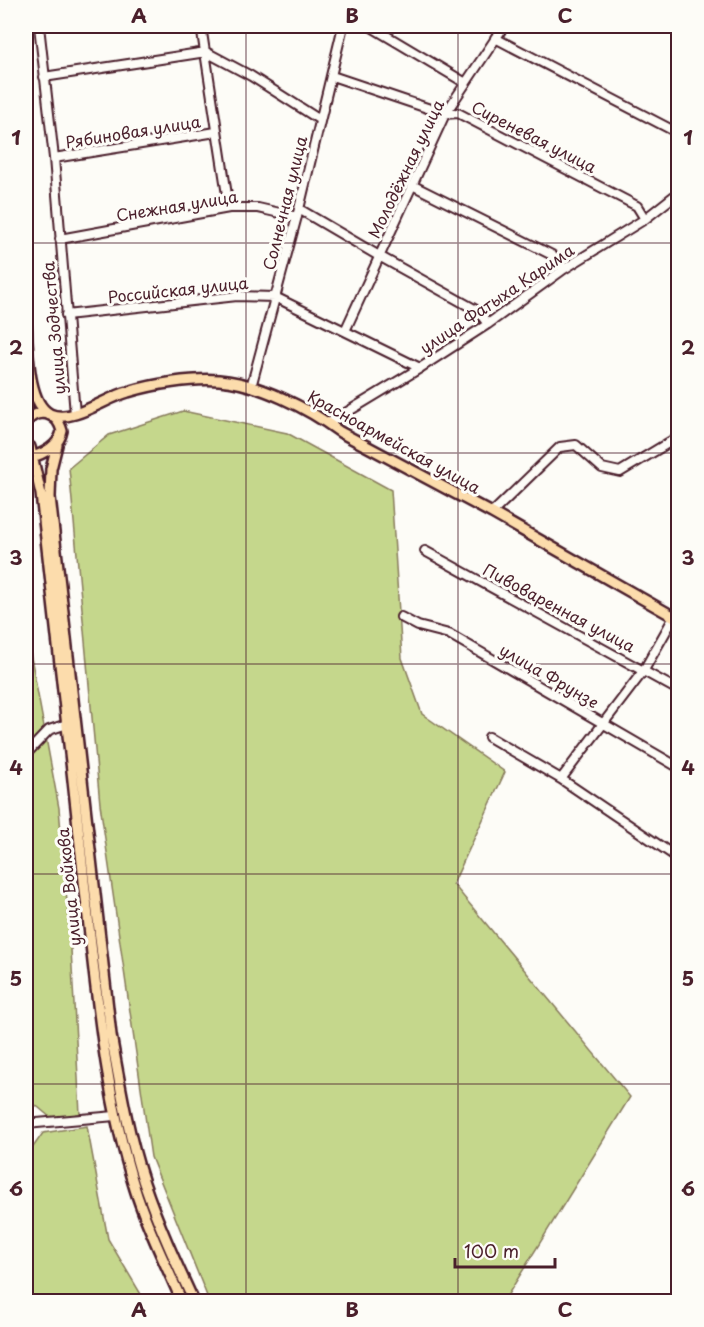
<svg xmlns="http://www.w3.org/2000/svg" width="704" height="1327" viewBox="0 0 704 1327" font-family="'Playpen Sans',sans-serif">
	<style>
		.green { fill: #c5d78c; stroke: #887b5c; stroke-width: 1.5 }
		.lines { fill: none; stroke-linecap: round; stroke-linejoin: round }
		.minor-casing { stroke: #4a1f2b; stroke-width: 12 }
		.major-casing { stroke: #4a1f2b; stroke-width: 14 }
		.minor { stroke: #fdfcf7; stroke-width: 8 }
		.major { stroke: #fcdcac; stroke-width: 9 }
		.grid { fill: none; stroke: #4a1f2b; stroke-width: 1.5; stroke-opacity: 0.55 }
		.labels { text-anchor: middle; stroke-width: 6; stroke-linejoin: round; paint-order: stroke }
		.street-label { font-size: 16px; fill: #4a1f2b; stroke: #fdfcf7 }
		.neatline { fill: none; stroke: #4a1f2b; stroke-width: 2 }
		.grid-label { font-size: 20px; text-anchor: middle; font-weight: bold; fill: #4a1f2b }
	</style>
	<rect width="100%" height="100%" fill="#fdfcf7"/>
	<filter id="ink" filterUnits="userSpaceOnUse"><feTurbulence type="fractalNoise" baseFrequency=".0167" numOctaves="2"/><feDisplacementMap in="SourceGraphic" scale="12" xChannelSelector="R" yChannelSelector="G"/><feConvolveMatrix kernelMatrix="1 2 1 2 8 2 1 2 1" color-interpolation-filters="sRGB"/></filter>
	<g filter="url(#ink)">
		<path class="green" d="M 183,411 L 287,433 L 391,490 L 402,658 L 422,714 L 505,772 L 453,884 L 630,1097 L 504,1301 L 209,1301 L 151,1157 L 100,804 L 69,468 L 109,435 Z
			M 26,630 L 59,808 L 71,949 L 80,1114 L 51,1118 L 26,1097 Z
			M 87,1126 L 108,1239 L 145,1301 L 26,1301 L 26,1157 L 43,1133 Z"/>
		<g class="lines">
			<defs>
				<path id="minor" d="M 39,26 L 54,158 L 75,414
					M 201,26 L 229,208
					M 370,26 L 464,82
					M 495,38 L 678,133
					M 332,76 L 445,114 L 458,113 L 637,206 L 645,219
					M 44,77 L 206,52 L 251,76 L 320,120
					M 54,158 L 216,132
					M 412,185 L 552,255 L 564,269
					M 299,209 L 379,256 L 478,311 L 488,324
					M 60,239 L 229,208 L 258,208 L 297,217
					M 66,315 L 237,296 L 275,297 L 420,368
					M 345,331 L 445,114 L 504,26
					M 251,387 L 299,209 L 343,26
					M 329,423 L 420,368 L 488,324 L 564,269 L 645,219 L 678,193
					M 492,513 L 560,447 L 576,445 L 602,468 L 620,472 L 678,437
					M 425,551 L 678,690
					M 401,617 L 418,626 L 449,634 L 678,767
					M 489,737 L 561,779 L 678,858
					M 26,754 L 49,730 L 67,724
					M 561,779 L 644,670 L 674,617
					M 26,1124 L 115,1116"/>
				<path id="major" d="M 26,324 C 28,347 27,403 50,414 C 72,424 107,397 128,392 C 154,384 191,378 219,380 C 258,383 308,408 340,432 L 492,513 L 678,619
					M 26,416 L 30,386
					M 26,422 C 38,407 57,412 62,431 C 59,448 41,455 26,459
					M 57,445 L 51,469 L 50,497 L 111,1035 C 120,1085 128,1135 144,1183 C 158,1224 176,1263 194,1302
					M 30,447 L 41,494 C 57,629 71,764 86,899 C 97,996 105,1095 135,1189 C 147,1228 166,1264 182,1302"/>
			</defs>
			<use href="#minor" class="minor-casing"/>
			<use href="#major" class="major-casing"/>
			<use href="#minor" class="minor"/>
			<use href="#major" class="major"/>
		</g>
	</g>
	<path class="grid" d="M 246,26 L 246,1302M 458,26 L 458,1302M 26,243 L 678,243M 26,453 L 678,453M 26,664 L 678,664M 26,874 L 678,874M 26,1084 L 678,1084"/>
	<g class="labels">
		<g class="street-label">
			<text transform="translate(133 132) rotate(-9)" y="6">Рябиновая улица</text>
			<text transform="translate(534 137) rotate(27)" y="6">Сиреневая улица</text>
			<text transform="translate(406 169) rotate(-64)" y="6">Молодёжная улица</text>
			<text transform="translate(285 203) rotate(-76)" y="6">Солнечная улица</text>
			<text transform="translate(177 206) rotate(-9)" y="6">Снежная улица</text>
			<text transform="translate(178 290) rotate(-6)" y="6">Российская улица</text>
			<text transform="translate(497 299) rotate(-34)" y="6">улица Фатыха Карима</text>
			<text transform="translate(54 328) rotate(-95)" y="6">улица Зодчества</text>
			<text transform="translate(394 442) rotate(29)" y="6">Красноармейская улица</text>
			<text transform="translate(559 608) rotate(28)" y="6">Пивоваренная улица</text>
			<text transform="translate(549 676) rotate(30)" y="6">улица Фрунзе</text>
			<text transform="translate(69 887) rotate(-96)" y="6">улица Войкова</text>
		</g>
	</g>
	<rect width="704" height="1327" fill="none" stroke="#fdfcf7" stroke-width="66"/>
	<path d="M455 1258v9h100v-9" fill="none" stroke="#4a1f2b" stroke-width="3"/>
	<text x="464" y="1258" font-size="18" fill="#4a1f2b" stroke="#fdfcf7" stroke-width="4.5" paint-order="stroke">100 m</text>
	<rect x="33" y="33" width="638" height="1261" class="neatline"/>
	<g class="grid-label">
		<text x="139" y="23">A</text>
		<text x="352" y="23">B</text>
		<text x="565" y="23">C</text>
		<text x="16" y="145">1</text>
		<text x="688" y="145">1</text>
		<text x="16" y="355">2</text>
		<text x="688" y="355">2</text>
		<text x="16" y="565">3</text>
		<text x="688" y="565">3</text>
		<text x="16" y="775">4</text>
		<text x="688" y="775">4</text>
		<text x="16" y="986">5</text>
		<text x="688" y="986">5</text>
		<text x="16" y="1196">6</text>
		<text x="688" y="1196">6</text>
		<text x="139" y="1317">A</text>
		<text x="352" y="1317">B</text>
		<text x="565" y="1317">C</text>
	</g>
</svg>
